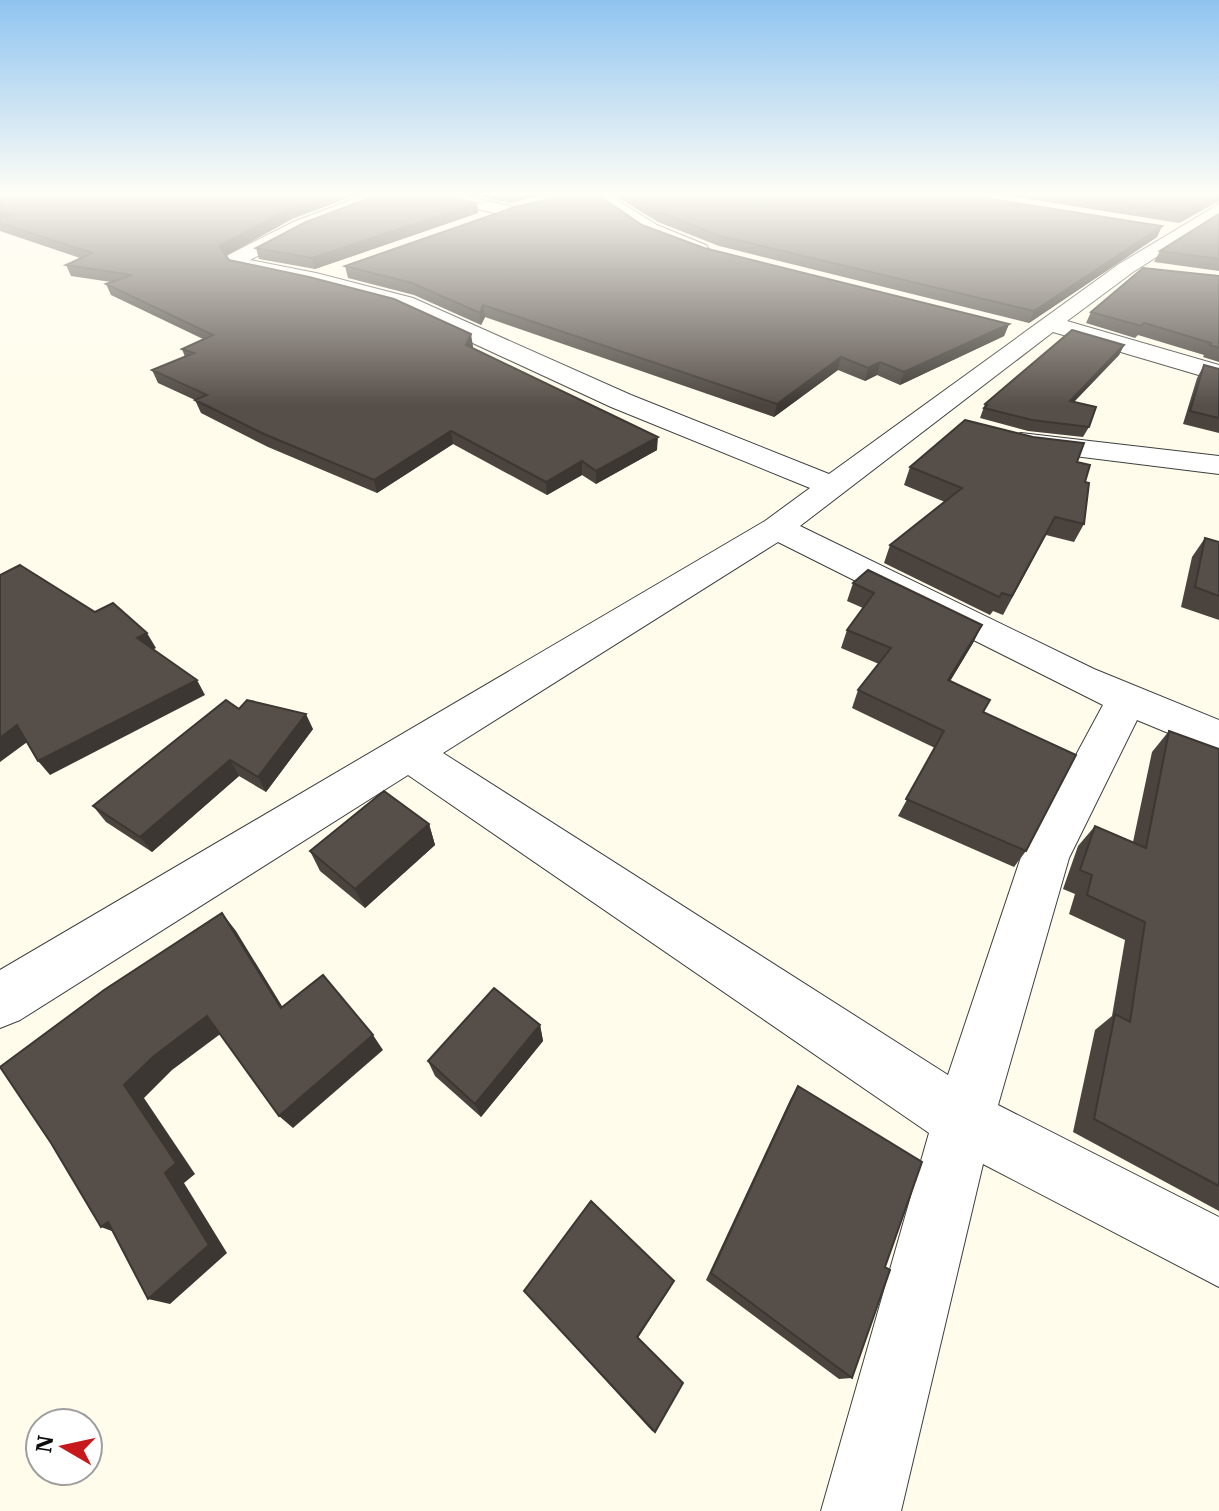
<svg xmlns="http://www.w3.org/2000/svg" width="1219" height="1511" viewBox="0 0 1219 1511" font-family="'IBM Plex Serif',serif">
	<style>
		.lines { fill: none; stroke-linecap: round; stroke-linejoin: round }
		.minor-casing { stroke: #3f3f3f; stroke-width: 2 }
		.minor { fill: #fff; fill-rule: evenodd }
		.wall { fill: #4a433e }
		.shaded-wall { fill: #3c3732 }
		.building { fill: #564e48; stroke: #3c3732; stroke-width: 2 }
	</style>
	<rect width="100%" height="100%" fill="#fffceb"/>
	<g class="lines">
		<defs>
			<path id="minor" d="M 364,195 L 389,195 L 386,199 L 307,230 L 250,260 L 316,273 L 413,298 L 631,395 L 829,474 L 1119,264 L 1219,204 L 1219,217 L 1133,272 L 1067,321 L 1219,365 L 1219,381 L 1053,332 L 800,526 L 1094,669 L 1219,720 L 1219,754 L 1137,720 L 1069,858 L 998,1105 L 1219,1217 L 1219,1287 L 983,1164 L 901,1511 L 821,1511 L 929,1133 L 408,775 L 20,1020 L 0,1028 L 0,970 L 765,521 L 810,488 L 611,407 L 397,308 L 313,285 L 233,268 L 225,259 L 228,255 L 293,222 ZM 778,542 L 1103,705 L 1021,857 L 948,1075 L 443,753 Z
				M 427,195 L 460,195 L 515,207 L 518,211 L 509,216 L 430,199 Z
				M 588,195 L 609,195 L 657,225 L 706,245 L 709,249 L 699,255 L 643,233 Z
				M 1021,433 L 1219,456 L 1219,474 L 1011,448 L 1006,442 L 1011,436 Z"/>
		</defs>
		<use href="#minor" class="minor-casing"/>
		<use href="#minor" class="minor"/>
	</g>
	<path class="wall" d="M 473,195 L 541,195 L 509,203 Z
		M 614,195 L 965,195 L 1162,226 L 1157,237 L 1029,323 L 719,246 L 658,222 Z
		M 1003,195 L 1219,195 L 1219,201 L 1179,223 Z
		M 0,197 L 292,219 L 226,256 L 229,260 L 473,346 L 472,348 L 657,450 L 596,484 L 582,475 L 547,495 L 453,444 L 377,493 L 268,447 L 201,413 L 195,400 L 158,383 L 152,370 L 185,357 L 182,349 L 203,339 L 111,295 L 106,284 L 111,282 L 71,276 L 66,265 L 80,258 L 0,231 Z
		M 477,203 L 478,213 L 315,269 L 259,259 L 256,248 Z
		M 1219,214 L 1219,271 L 1154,262 L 1160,251 Z
		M 642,225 L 704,248 L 1009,324 L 1004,336 L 900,385 L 877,375 L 865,381 L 838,370 L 774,417 L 485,317 L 481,325 L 414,295 L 348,278 L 345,266 Z
		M 1219,276 L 1219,362 L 1203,357 L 1204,355 L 1138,335 L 1135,338 L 1086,323 L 1091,312 Z
		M 1124,345 L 1119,355 L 1074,402 L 1089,427 L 1083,437 L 1028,431 L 980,418 L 985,404 Z
		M 1204,365 L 1219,369 L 1219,433 L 1183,424 L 1197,378 Z
		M 1077,462 L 1085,482 L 1084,524 L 1074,542 L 1046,535 L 1003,615 L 993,611 L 990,615 L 884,563 L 890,545 L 945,502 L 904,485 L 910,467 Z
		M 1205,538 L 1219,542 L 1219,620 L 1181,607 L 1192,557 Z
		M 853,583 L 982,625 L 973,643 L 950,681 L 984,712 L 1026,851 L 1014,867 L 898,816 L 935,748 L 852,708 L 858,690 L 879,664 L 841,648 L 847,630 L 863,608 L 847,601 Z
		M 239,709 L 313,729 L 266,792 L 239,776 L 152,852 L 106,822 L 93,806 Z
		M 1169,731 L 1219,749 L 1219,1211 L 1073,1132 L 1095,1030 L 1112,1016 L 1125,940 L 1069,914 L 1075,894 L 1063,889 L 1078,846 L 1095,826 L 1133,842 L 1152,752 Z
		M 429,824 L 435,845 L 365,908 L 320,871 L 310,851 Z
		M 540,1025 L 543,1041 L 481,1117 L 435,1076 L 428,1061 Z
		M 798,1086 L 885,1267 L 852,1378 L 839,1379 L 706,1280 L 790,1100 Z
		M 671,1287 L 638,1338 L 655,1432 L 652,1431 L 524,1291 Z"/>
	<path class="shaded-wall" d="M 328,195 L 356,195 L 292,219 L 223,257 L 219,246 L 289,209 Z
		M 508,195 L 541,195 L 509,203 Z
		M 1218,195 L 1219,195 L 1219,201 L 1179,223 L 1184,213 Z
		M 477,203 L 478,213 L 315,269 L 312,258 Z
		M 1162,226 L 1157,237 L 1029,323 L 1034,311 Z
		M 483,305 L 485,317 L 481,325 L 480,313 Z
		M 1009,324 L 1004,336 L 900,385 L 904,372 Z
		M 471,334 L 473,346 L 468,358 L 466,345 Z
		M 1124,345 L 1119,355 L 1065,411 L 1070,401 Z
		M 841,357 L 838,370 L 774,417 L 777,404 Z
		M 880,362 L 877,375 L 865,381 L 868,368 Z
		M 451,431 L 453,444 L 377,493 L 374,480 Z
		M 658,437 L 657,450 L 596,484 L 596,471 Z
		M 582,461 L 582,475 L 547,495 L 546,482 Z
		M 982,625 L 973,643 L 940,698 L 948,680 Z
		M 147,633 L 156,648 L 147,653 L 137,638 Z
		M 197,680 L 205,695 L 50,775 L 38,761 Z
		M 306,714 L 313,729 L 266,792 L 258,777 Z
		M 17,725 L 30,740 L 0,762 L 0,738 Z
		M 230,760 L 239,776 L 152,852 L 140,837 Z
		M 429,824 L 435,845 L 365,908 L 355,889 Z
		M 222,913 L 236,931 L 293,1024 L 281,1008 Z
		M 207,1016 L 223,1032 L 172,1070 L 144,1098 L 195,1174 L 184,1183 L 227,1253 L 170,1304 L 148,1299 L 165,1173 L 124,1085 L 154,1056 Z
		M 540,1025 L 543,1041 L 481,1117 L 475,1104 Z
		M 373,1035 L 383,1050 L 293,1128 L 279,1116 Z
		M 108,1222 L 125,1236 L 101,1227 Z"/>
	<path class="building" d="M 7,195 L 328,195 L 289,209 L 219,246 L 229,260 L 309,277 L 394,299 L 471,334 L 466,345 L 658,437 L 596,471 L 582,461 L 546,482 L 451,431 L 374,480 L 264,434 L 195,400 L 207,395 L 152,370 L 194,353 L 182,349 L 213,335 L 106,284 L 132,275 L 66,265 L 92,253 L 0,223 L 0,218 L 11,215 L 0,212 L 0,197 Z
		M 378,195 L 441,195 L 477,203 L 312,258 L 256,248 L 306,222 Z
		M 567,195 L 598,195 L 642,225 L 704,248 L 1009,324 L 904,372 L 880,362 L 868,368 L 841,357 L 777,404 L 483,305 L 480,313 L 412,283 L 345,266 L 515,207 Z
		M 630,195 L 965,195 L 1162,226 L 1034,311 L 720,236 L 659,212 Z
		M 1069,195 L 1218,195 L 1184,213 Z
		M 1219,214 L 1219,259 L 1160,251 Z
		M 1143,268 L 1219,276 L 1219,348 L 1210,345 L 1211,343 L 1144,323 L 1141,326 L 1091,312 Z
		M 1072,330 L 1124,345 L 1070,401 L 1096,407 L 1089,427 L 1032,420 L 984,408 L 987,405 L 985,404 Z
		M 1204,365 L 1219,369 L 1219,418 L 1190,411 Z
		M 965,420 L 1033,437 L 1084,443 L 1077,462 L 1090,465 L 1085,482 L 1089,483 L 1084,524 L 1055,517 L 1012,596 L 1002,593 L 999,597 L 890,545 L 962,488 L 910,467 Z
		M 1205,538 L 1219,542 L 1219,596 L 1195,587 Z
		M 20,565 L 95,612 L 113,603 L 147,633 L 137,638 L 197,680 L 38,761 L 17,725 L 0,738 L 0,575 Z
		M 868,570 L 982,625 L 948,680 L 990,700 L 983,712 L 1076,755 L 1026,851 L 906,799 L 944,731 L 858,690 L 891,648 L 847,630 L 874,593 L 853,583 Z
		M 226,700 L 239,709 L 247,700 L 306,714 L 258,777 L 230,760 L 140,837 L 93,806 Z
		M 1169,731 L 1219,749 L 1219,1186 L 1094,1119 L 1115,1014 L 1130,1022 L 1145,922 L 1087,895 L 1092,875 L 1080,870 L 1095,826 L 1146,848 Z
		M 384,791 L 429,824 L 355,889 L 310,851 Z
		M 222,913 L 281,1008 L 323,975 L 373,1035 L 279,1116 L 207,1016 L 154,1056 L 124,1085 L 176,1163 L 165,1173 L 209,1245 L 148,1299 L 108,1222 L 101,1227 L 51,1143 L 0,1067 L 104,990 Z
		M 494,988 L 540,1025 L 475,1104 L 428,1061 Z
		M 798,1086 L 922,1162 L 885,1267 L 890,1270 L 852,1378 L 711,1273 Z
		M 591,1201 L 674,1281 L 637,1337 L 683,1383 L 655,1432 L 524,1291 Z"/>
	<linearGradient id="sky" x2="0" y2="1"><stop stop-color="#8fc4f0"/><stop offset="0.48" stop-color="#fffef6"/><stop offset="1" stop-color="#fffef6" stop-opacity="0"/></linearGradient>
	<rect width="1219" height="406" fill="url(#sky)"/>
	<g transform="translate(64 1447) rotate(279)"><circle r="38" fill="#ffffff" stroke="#9e9e9e" stroke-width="2"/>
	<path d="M0-6L14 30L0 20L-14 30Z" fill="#c7191c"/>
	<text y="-12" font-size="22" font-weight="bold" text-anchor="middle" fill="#0c0c0c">N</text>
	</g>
</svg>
